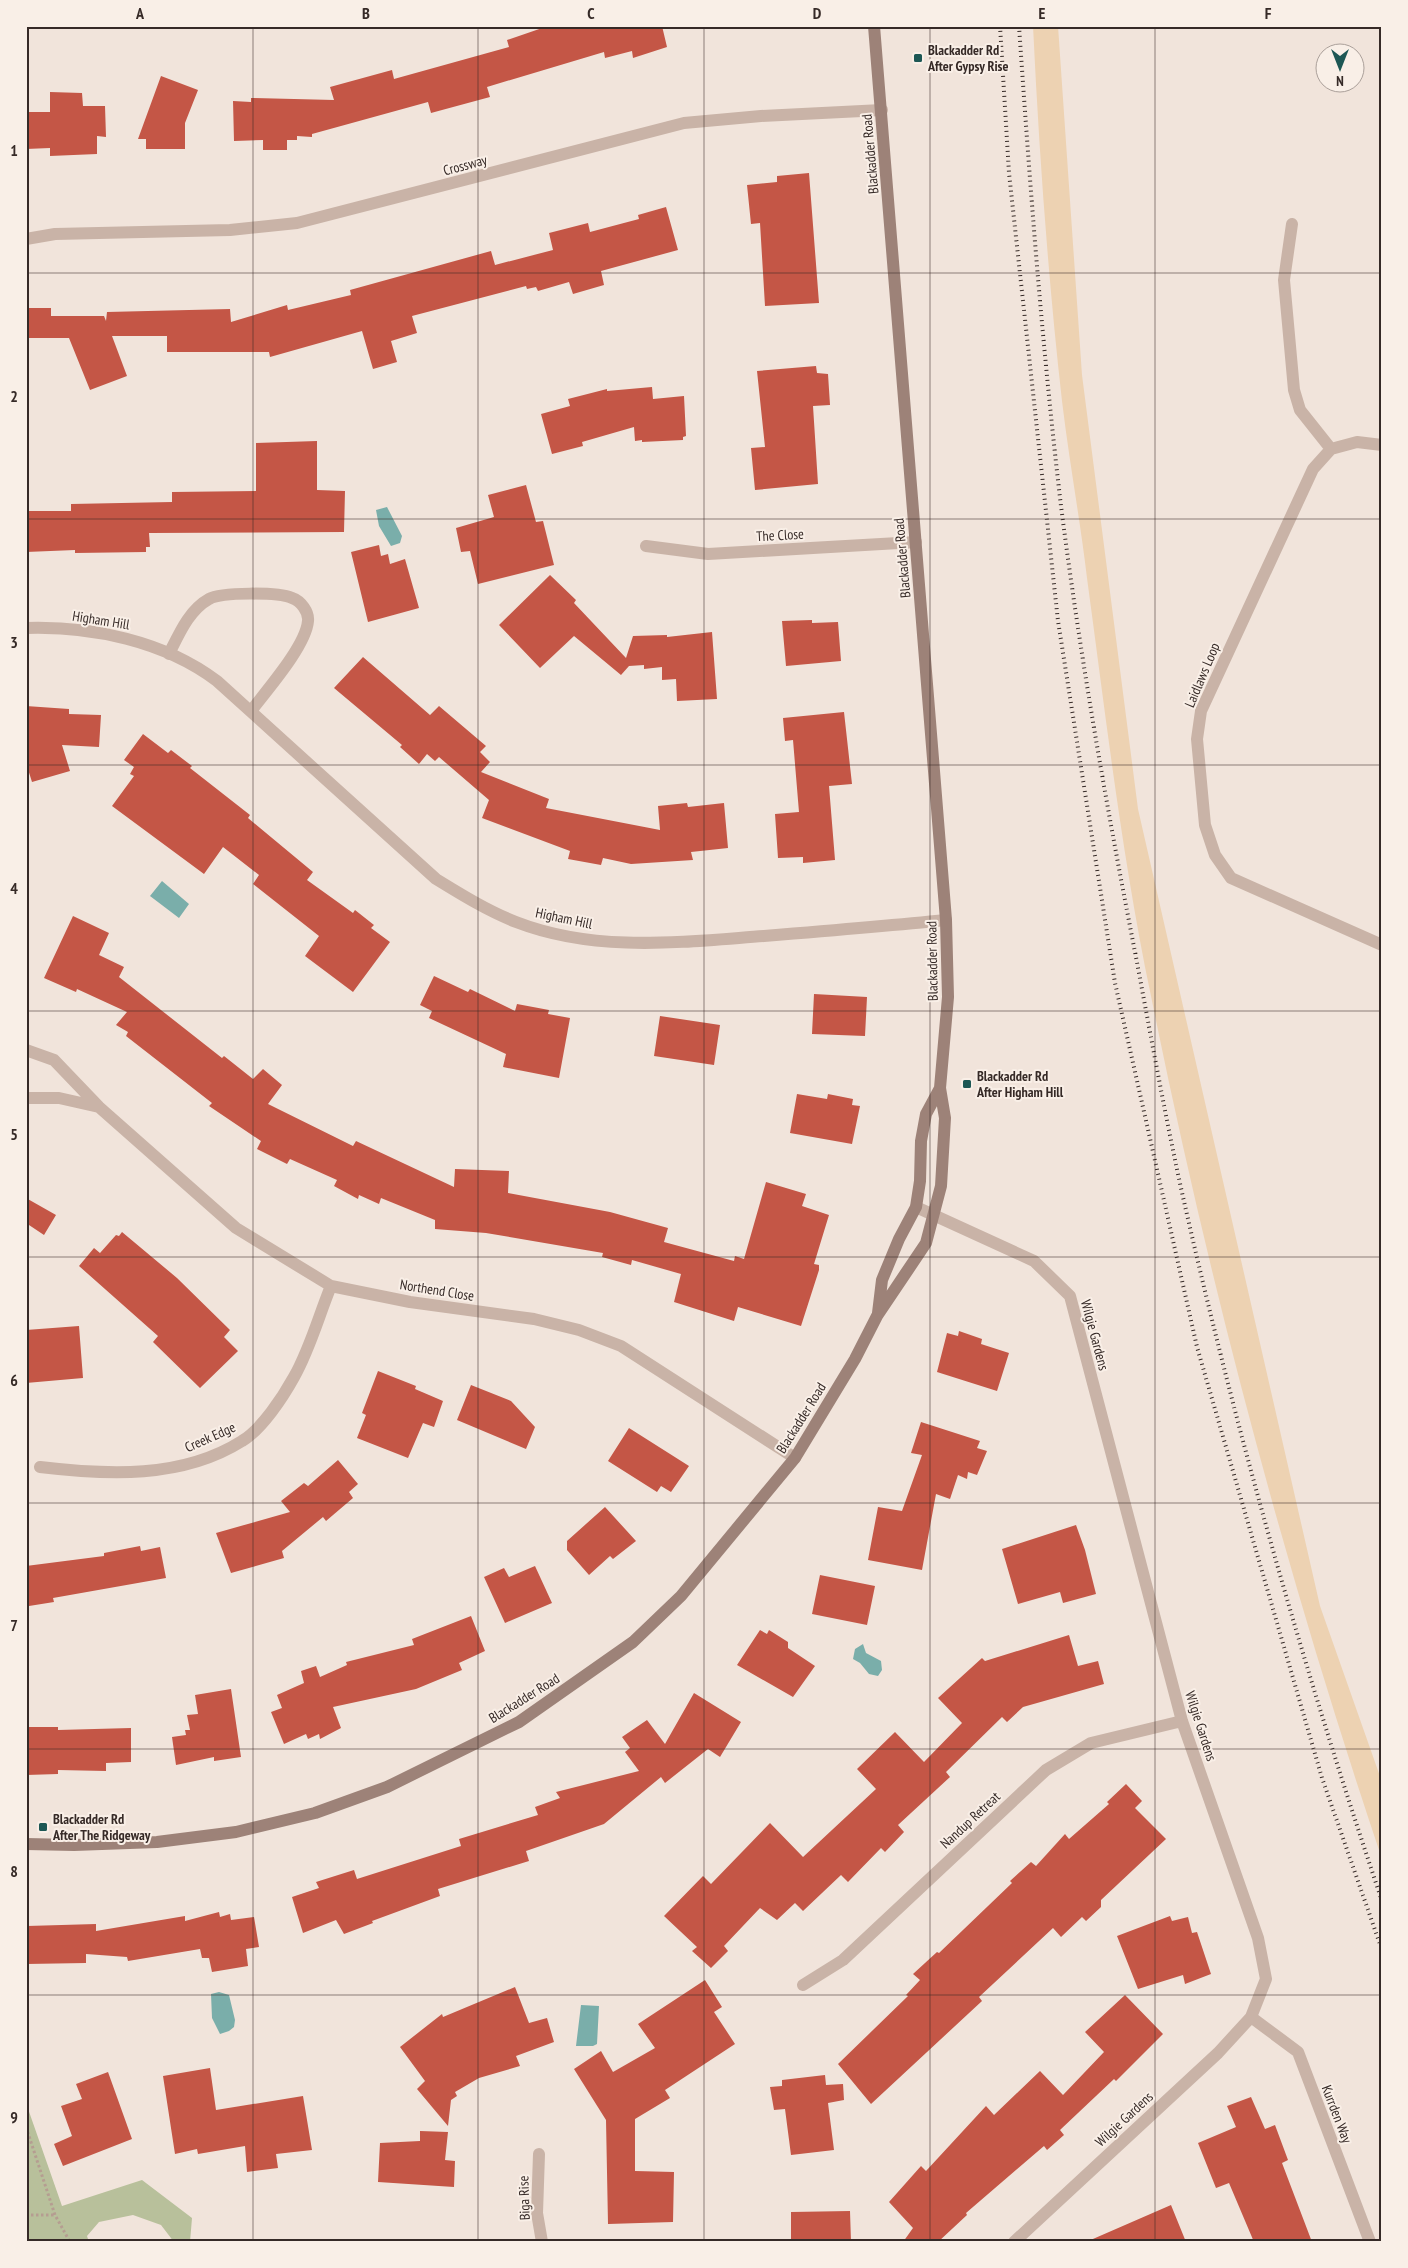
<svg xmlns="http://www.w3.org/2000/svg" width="1408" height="2268" viewBox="0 0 1408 2268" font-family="'PT Sans Narrow',sans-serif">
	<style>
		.green { fill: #b8c09b }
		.sand { fill: #edd2b2 }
		.water { fill: #7aaeaa }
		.building { fill: #c45646 }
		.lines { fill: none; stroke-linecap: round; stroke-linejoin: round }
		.path { stroke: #b59d91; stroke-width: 3; stroke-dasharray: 2.5 2.5; stroke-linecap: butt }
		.street { stroke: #c9b3a7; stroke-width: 12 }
		.secondary { stroke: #9d8278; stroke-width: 12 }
		.rail { stroke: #362a27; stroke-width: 4; stroke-dasharray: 1 4; stroke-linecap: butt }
		.grid { fill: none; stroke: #362a27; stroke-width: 1; stroke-opacity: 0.55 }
		.poi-dot { fill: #1d5754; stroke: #f9efe7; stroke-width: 2 }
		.labels { text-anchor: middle; stroke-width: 4; stroke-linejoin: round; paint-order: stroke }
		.poi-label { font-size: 14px; font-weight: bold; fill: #362a27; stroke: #f9efe7; text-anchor: start }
		.street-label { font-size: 14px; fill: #362a27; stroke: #f9efe7 }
		.neatline { fill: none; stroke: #362a27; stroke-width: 2 }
		.grid-label { font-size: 16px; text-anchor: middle; font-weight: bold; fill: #362a27 }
	</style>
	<rect width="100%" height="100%" fill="#f1e4db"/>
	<path class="green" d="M 26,2103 L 62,2206 L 142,2180 L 192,2218 L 190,2242 L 174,2242 L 161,2225 L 133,2215 L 99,2222 L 87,2236 L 89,2242 L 26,2242 Z"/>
	<path class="sand" d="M 1033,26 L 1058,26 L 1082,375 L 1138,809 L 1320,1606 L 1382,1782 L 1382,1859 C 1287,1577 1210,1288 1151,996 C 1122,858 1106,718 1087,578 C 1080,519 1069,460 1062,401 C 1048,277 1039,151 1033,26 Z"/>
	<path class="water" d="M 387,507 L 402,536 L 400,543 L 391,546 L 379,526 L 376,510 Z
		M 162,881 L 189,904 L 179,918 L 150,896 Z
		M 863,1644 L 866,1653 L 881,1661 L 882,1670 L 878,1676 L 869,1674 L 860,1663 L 853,1659 L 855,1649 Z
		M 219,1992 L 229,1995 L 235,2020 L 234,2027 L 229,2031 L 220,2034 L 212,2018 L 211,1994 Z
		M 581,2005 L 599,2006 L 597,2044 L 593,2046 L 576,2046 Z"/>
	<path class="building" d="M 548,26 L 662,26 L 667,47 L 633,58 L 632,51 L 605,58 L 604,52 L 487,87 L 490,97 L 431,113 L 428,102 L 312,134 L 312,137 L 297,136 L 297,140 L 287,140 L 287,150 L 263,150 L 263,140 L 234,141 L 233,101 L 251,102 L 251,98 L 334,100 L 330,87 L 392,70 L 394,79 L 509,47 L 507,40 Z
		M 161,76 L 198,90 L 185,123 L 185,149 L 146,149 L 146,139 L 138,139 Z
		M 50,92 L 82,93 L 83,106 L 105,106 L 106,137 L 97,136 L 97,154 L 50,156 L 50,148 L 26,149 L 26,112 L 50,112 Z
		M 809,173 L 819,303 L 765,306 L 760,223 L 751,224 L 747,185 L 777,182 L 777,176 Z
		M 666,207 L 678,250 L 601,271 L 604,285 L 573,294 L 569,282 L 538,291 L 536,287 L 527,289 L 526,286 L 412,316 L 417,333 L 391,341 L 397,362 L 373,369 L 362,331 L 270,357 L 269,352 L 167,352 L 167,336 L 112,336 L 127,376 L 90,390 L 69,338 L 26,338 L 26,308 L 51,308 L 51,316 L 104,316 L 106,321 L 107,312 L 230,309 L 231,322 L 287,305 L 288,310 L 351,295 L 350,290 L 491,251 L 495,265 L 553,250 L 549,233 L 588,223 L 590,232 L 639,219 L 638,215 Z
		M 816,366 L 817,373 L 828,374 L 830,405 L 813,406 L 818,484 L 755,490 L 751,448 L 765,447 L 757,371 Z
		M 652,387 L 653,399 L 684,396 L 686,436 L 683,437 L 683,440 L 642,442 L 642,440 L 635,441 L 634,427 L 582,442 L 583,446 L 552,454 L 541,414 L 570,406 L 568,399 L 607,389 L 607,391 Z
		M 317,441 L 317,490 L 345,491 L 344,532 L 149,533 L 150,547 L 146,547 L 146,552 L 75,553 L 75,550 L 26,552 L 26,511 L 71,511 L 71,504 L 172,502 L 172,492 L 256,491 L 256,443 Z
		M 526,485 L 536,522 L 543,521 L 554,565 L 478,584 L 470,551 L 461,552 L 456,528 L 494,517 L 488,495 Z
		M 379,545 L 381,556 L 388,554 L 390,564 L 405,559 L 419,608 L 368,622 L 351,552 Z
		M 550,575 L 576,600 L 574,603 L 626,658 L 633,636 L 667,635 L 667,637 L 712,632 L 717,699 L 677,701 L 676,679 L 662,680 L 662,667 L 644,669 L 644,665 L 629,666 L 621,675 L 574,636 L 540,668 L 499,625 Z
		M 812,620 L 812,623 L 838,622 L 841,661 L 786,666 L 782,621 Z
		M 363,657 L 430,715 L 439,706 L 486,746 L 480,752 L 490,762 L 481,772 L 549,799 L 546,808 L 660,830 L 658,806 L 687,803 L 688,807 L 724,803 L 728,848 L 691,852 L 693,860 L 631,864 L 603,858 L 601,865 L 568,859 L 570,851 L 482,818 L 489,800 L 439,757 L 435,761 L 427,754 L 419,764 L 400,747 L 402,745 L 334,688 Z
		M 26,706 L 69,709 L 69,714 L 101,715 L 99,747 L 62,745 L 70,771 L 32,782 L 26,763 Z
		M 844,712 L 852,784 L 829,786 L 835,860 L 803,863 L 803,857 L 778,858 L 775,814 L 799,812 L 793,740 L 785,741 L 783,718 Z
		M 143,734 L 168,753 L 171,750 L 192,766 L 190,768 L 250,815 L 248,818 L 313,872 L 307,880 L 353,913 L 355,910 L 374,925 L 371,928 L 390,942 L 353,992 L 305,956 L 319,936 L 253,884 L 259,875 L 223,847 L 204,874 L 112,806 L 134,776 L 130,774 L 134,767 L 124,760 Z
		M 73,916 L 109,933 L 99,955 L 124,967 L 119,977 L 222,1058 L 224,1056 L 253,1079 L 263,1069 L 282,1085 L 268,1104 L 353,1146 L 356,1141 L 454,1187 L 455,1169 L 509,1171 L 508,1193 L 610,1212 L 668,1228 L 664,1242 L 734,1261 L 735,1256 L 744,1259 L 766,1182 L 806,1194 L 802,1206 L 829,1215 L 814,1264 L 819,1265 L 819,1270 L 801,1326 L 738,1307 L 734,1321 L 674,1302 L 681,1274 L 632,1260 L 631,1265 L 602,1257 L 603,1253 L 486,1233 L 435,1229 L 435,1220 L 381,1198 L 379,1204 L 359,1195 L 358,1199 L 334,1186 L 337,1180 L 290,1159 L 287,1164 L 257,1149 L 261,1141 L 209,1106 L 212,1103 L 126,1036 L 128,1032 L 116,1025 L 127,1012 L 77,989 L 76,992 L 44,978 Z
		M 434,976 L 468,992 L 470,989 L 515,1011 L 517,1004 L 549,1010 L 548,1014 L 570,1018 L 559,1078 L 503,1067 L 506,1054 L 429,1018 L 432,1011 L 420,1005 Z
		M 814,994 L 867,997 L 865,1036 L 812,1034 Z
		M 660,1016 L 720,1025 L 714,1065 L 654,1056 Z
		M 797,1094 L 827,1099 L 828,1094 L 853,1099 L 852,1105 L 860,1106 L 852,1144 L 790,1133 Z
		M 26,1198 L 56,1215 L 44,1235 L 26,1223 Z
		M 122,1232 L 177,1278 L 230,1330 L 224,1337 L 238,1351 L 200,1388 L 153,1342 L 158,1336 L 79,1266 L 94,1248 L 100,1253 L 116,1235 L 119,1236 Z
		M 79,1326 L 83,1378 L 26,1383 L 26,1330 Z
		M 959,1331 L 982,1339 L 981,1344 L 1009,1353 L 997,1391 L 937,1372 L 947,1333 L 958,1336 Z
		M 378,1371 L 416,1386 L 415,1389 L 443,1401 L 434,1427 L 423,1423 L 408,1458 L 357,1438 L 366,1415 L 362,1413 Z
		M 471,1385 L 511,1401 L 535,1427 L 526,1449 L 457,1420 Z
		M 921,1422 L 980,1441 L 977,1448 L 987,1451 L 977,1475 L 968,1472 L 967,1479 L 958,1475 L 950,1499 L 936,1494 L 922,1570 L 868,1560 L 878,1507 L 902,1511 L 922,1455 L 911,1453 Z
		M 629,1428 L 689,1466 L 671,1492 L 661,1486 L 657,1492 L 608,1461 Z
		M 338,1460 L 358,1484 L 349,1492 L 353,1498 L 326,1521 L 323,1517 L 282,1551 L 284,1558 L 231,1573 L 216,1533 L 290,1512 L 281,1501 L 304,1483 L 308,1486 Z
		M 605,1507 L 636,1541 L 613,1559 L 610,1556 L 589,1575 L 567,1550 L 567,1541 Z
		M 1076,1525 L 1085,1550 L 1096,1594 L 1063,1603 L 1060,1592 L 1018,1604 L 1002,1549 Z
		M 140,1546 L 141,1551 L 160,1547 L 166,1578 L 53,1598 L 54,1602 L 29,1606 L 26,1566 L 104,1556 L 104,1553 Z
		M 535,1566 L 552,1603 L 505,1623 L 484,1577 L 504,1568 L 509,1577 Z
		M 820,1575 L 875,1586 L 867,1625 L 812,1614 Z
		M 471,1616 L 485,1651 L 459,1663 L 462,1670 L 416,1689 L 333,1707 L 341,1728 L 320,1739 L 319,1734 L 308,1739 L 306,1734 L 284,1744 L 271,1712 L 282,1708 L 277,1695 L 304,1683 L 301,1671 L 316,1666 L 320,1677 L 347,1665 L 346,1662 L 414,1645 L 412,1639 Z
		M 760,1630 L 767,1634 L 769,1630 L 788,1642 L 788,1648 L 815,1666 L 793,1697 L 737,1665 Z
		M 1069,1635 L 1078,1666 L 1098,1661 L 1104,1684 L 1023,1707 L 1007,1722 L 1002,1717 L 946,1772 L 950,1777 L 898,1825 L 904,1832 L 885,1852 L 881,1848 L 848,1882 L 841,1875 L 803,1911 L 795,1903 L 777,1920 L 760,1908 L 724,1946 L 728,1951 L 711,1968 L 692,1951 L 697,1947 L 664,1916 L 703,1876 L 711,1884 L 770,1823 L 803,1857 L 876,1789 L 857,1769 L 895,1732 L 924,1762 L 962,1723 L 938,1698 L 982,1658 L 985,1661 Z
		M 231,1689 L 241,1757 L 214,1761 L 214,1757 L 176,1765 L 172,1737 L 186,1735 L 185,1730 L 190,1730 L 187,1715 L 198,1714 L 195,1695 Z
		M 694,1693 L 741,1722 L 720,1757 L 708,1749 L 665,1783 L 661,1777 L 604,1824 L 526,1851 L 529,1861 L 438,1889 L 440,1896 L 372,1921 L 373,1923 L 344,1934 L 336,1920 L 303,1933 L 292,1897 L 319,1888 L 316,1882 L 354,1870 L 357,1879 L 461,1846 L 459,1839 L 538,1815 L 535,1807 L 560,1798 L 556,1792 L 639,1771 L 625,1752 L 630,1748 L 622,1737 L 647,1720 L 665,1744 Z
		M 28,1727 L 58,1727 L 58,1730 L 131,1728 L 131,1762 L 106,1763 L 106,1771 L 58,1770 L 58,1774 L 26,1775 Z
		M 1126,1784 L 1142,1801 L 1135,1808 L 1166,1839 L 1101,1900 L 1101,1907 L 1086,1921 L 1082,1917 L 1061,1937 L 1053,1928 L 979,1997 L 982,2001 L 871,2104 L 838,2064 L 908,1996 L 906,1995 L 920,1980 L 913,1974 L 937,1952 L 939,1953 L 1012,1883 L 1010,1881 L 1031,1862 L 1036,1866 L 1065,1834 L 1069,1839 L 1109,1804 L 1107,1802 Z
		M 219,1912 L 220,1917 L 230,1914 L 231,1920 L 254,1917 L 259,1947 L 246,1949 L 248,1966 L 212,1972 L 209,1958 L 202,1958 L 200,1949 L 128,1961 L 127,1957 L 86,1954 L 86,1963 L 26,1964 L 27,1926 L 96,1924 L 96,1931 L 185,1916 L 185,1921 Z
		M 1170,1916 L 1172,1921 L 1188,1917 L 1192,1933 L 1197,1932 L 1211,1974 L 1185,1984 L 1183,1975 L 1138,1989 L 1117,1936 Z
		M 705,1980 L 722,2007 L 714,2012 L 735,2044 L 665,2090 L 670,2098 L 635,2119 L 635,2171 L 674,2172 L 673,2222 L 608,2224 L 606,2120 L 574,2069 L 601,2051 L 613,2072 L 655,2048 L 638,2024 Z
		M 515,1987 L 529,2023 L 547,2018 L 554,2042 L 516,2056 L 520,2066 L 479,2078 L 455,2092 L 457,2096 L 451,2100 L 448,2126 L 417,2089 L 425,2081 L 400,2047 L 442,2014 L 443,2017 Z
		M 1125,1995 L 1163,2034 L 1116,2081 L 1114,2079 L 1060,2130 L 1064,2135 L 1047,2150 L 1044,2146 L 966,2213 L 967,2215 L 938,2242 L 903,2242 L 913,2228 L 889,2202 L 921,2166 L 926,2171 L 986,2106 L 994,2115 L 1040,2071 L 1063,2095 L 1104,2052 L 1085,2032 Z
		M 210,2068 L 216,2110 L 303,2096 L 312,2150 L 276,2154 L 278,2168 L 247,2172 L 245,2146 L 198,2154 L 197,2149 L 175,2154 L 163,2076 Z
		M 108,2072 L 132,2139 L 63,2166 L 54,2144 L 72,2136 L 61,2106 L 82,2099 L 76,2084 Z
		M 825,2075 L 826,2085 L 843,2084 L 844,2100 L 828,2103 L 834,2150 L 791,2155 L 785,2109 L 774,2110 L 770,2087 L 782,2086 L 782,2080 Z
		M 1251,2097 L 1265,2129 L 1275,2125 L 1288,2160 L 1282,2163 L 1312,2242 L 1254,2242 L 1229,2183 L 1216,2188 L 1198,2143 L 1236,2127 L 1227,2106 Z
		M 420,2131 L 448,2132 L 445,2160 L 455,2161 L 454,2187 L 378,2182 L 380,2143 L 420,2141 Z
		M 1171,2205 L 1186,2242 L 1086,2242 Z
		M 850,2211 L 851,2242 L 791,2242 L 791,2212 Z"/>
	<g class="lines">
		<path class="path" d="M 26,2127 L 55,2215 L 70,2242
			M 26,2215 L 55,2215"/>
		<path class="street" d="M 1292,224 L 1284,280 L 1294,390 L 1300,410 L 1331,449
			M 26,239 L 55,234 L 230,230 L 297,223 L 684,123 L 761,116 L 882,110
			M 1382,445 L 1357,442 L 1331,449 L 1313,469 L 1201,711 L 1197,739 L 1205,825 L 1215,855 L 1231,878 L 1382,945
			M 646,546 L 708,554 L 916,542
			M 26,628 C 92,626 164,641 217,681 L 436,879 C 462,895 488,911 516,922 C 596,953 682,942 764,936 C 825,931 886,926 946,920
			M 169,654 C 179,634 189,610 209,599 C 221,592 278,592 292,598 C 301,601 309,612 308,621 C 306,646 266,691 251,711
			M 26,1050 L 54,1060 L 99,1107 L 236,1228 L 331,1286 L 410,1302 L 534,1319 L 579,1330 L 621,1346 L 795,1458
			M 26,1098 L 59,1098 L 99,1107
			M 916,1207 L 1034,1261 L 1070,1296 L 1182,1721 L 1258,1938 L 1266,1979 L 1251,2017 L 1218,2053 L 1014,2242
			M 40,1467 C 107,1475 182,1479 242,1441 C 262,1429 283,1397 294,1377 C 310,1349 319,1315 331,1286
			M 803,1985 L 843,1960 L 1046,1770 L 1091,1743 L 1182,1721
			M 1251,2017 L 1298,2052 L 1370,2242
			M 539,2154 L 537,2213 L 542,2242"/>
		<path class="secondary" d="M 878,1313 L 882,1280 L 899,1239 L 916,1207 L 920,1181 L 921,1141 L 926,1114 L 940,1088
			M 26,1844 L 74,1845 L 157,1842 L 236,1832 L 315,1813 L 387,1787 L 519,1722 L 633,1642 L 681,1596 L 795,1458 L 855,1359 L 877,1316 L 926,1243 L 941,1186 L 945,1118 L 940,1088 L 948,997 L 946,920 L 874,26"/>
		<path class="rail" d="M 1000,26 L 1009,173 L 1058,621 L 1115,983 L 1197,1347 L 1322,1778 L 1382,1950
			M 1019,26 C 1030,186 1042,346 1061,506 C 1080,655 1106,804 1135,952 C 1150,1031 1164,1110 1181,1188 C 1235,1429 1303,1667 1382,1901"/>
	</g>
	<path class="grid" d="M 253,26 L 253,2242M 478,26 L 478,2242M 704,26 L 704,2242M 930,26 L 930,2242M 1155,26 L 1155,2242M 26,273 L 1382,273M 26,519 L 1382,519M 26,765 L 1382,765M 26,1011 L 1382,1011M 26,1257 L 1382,1257M 26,1503 L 1382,1503M 26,1749 L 1382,1749M 26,1995 L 1382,1995"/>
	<g class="poi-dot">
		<rect x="913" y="53" width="10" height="10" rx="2.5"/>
		<rect x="962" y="1079" width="10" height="10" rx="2.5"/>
		<rect x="38" y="1822" width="10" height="10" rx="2.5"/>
	</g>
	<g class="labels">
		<g class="poi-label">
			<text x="928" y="55">Blackadder Rd<tspan x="928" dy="16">After Gypsy Rise</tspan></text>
			<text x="977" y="1081">Blackadder Rd<tspan x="977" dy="16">After Higham Hill</tspan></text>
			<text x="53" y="1824">Blackadder Rd<tspan x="53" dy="16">After The Ridgeway</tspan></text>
		</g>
		<g class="street-label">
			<text transform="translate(870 154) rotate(-95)" y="5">Blackadder Road</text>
			<text transform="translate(465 165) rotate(-15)" y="5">Crossway</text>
			<text transform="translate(780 535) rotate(-3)" y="5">The Close</text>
			<text transform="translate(902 558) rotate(-95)" y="5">Blackadder Road</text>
			<text transform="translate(101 620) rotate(9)" y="5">Higham Hill</text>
			<text transform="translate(1202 675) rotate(-67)" y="5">Laidlaws Loop</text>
			<text transform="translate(564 918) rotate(12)" y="5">Higham Hill</text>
			<text transform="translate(932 961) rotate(-91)" y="5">Blackadder Road</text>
			<text transform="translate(437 1290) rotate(9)" y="5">Northend Close</text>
			<text transform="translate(1095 1335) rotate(75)" y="5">Wilgie Gardens</text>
			<text transform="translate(801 1418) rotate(-58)" y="5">Blackadder Road</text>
			<text transform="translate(210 1437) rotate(-24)" y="5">Creek Edge</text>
			<text transform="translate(524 1698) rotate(-32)" y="5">Blackadder Road</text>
			<text transform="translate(1201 1726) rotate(72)" y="5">Wilgie Gardens</text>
			<text transform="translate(970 1820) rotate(-43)" y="5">Nandup Retreat</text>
			<text transform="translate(1337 2114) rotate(69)" y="5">Kurrden Way</text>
			<text transform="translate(1124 2119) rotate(-43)" y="5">Wilgie Gardens</text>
			<text transform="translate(524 2198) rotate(-92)" y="5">Biga Rise</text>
		</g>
	</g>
	<rect width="1408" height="2268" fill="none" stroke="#f9efe7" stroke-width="55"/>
	<g transform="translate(1340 68) rotate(180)"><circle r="24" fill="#f9efe7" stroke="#aba09a"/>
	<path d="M0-4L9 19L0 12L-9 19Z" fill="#1d5754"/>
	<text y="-8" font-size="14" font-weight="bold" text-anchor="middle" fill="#362a27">N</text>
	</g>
	<rect x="28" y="28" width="1352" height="2212" class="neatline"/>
	<g class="grid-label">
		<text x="140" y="19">A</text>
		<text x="366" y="19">B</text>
		<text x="591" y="19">C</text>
		<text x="817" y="19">D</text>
		<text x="1042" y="19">E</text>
		<text x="1268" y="19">F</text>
		<text x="14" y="156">1</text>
		<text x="14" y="402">2</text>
		<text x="14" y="648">3</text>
		<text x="14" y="894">4</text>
		<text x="14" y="1140">5</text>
		<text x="14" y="1386">6</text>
		<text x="14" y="1631">7</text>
		<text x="14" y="1877">8</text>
		<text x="14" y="2123">9</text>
	</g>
</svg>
